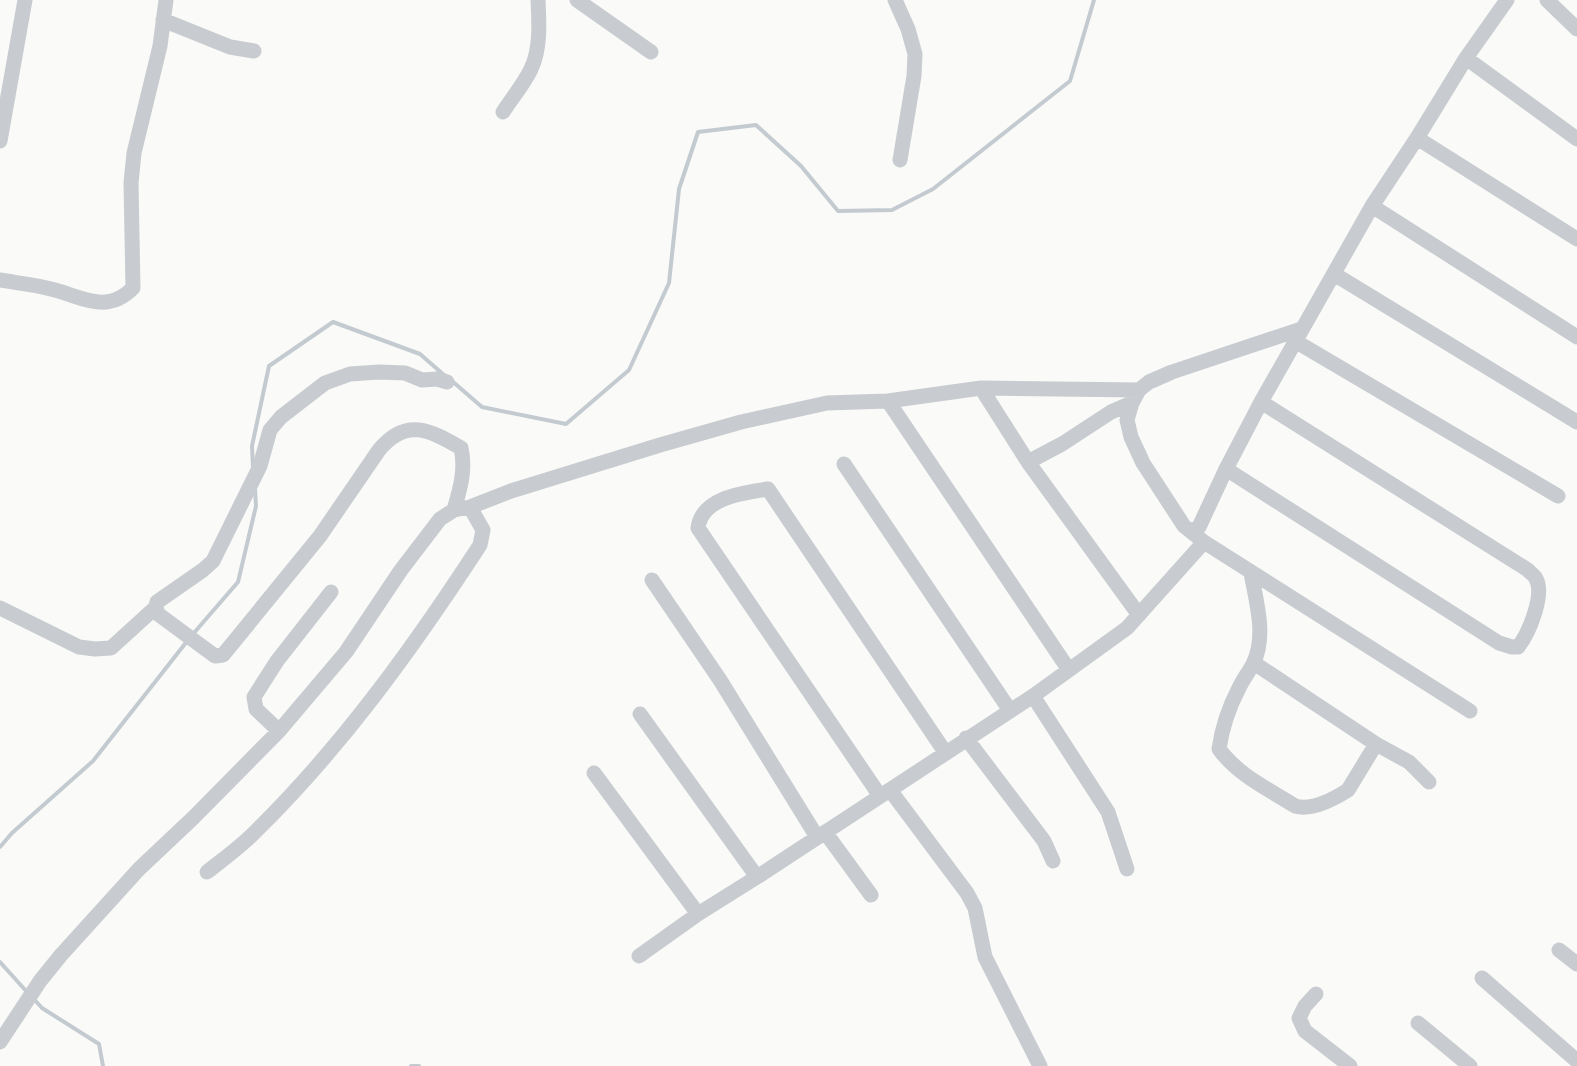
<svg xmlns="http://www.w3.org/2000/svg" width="1577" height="1066" viewBox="0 0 1577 1066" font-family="'Varela Round',sans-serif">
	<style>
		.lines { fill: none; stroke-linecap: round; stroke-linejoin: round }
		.stream { stroke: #c3cbd1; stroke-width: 4 }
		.minor { stroke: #c8cbcf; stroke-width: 15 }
	</style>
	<rect width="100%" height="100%" fill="#fafaf8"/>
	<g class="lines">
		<path class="stream" d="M 452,381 L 482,407 L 566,424 L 629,370 L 669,283 L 679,189 L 698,132 L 756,125 L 801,166 L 838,211 L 892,210 L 933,189 L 1070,81 L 1094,0
			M 253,467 L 252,446 L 269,366 L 333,322 L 420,354 L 444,375
			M 193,634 L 238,582 L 256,506 L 255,489
			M 0,847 L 12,833 L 93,761 L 188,640
			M 0,962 L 27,992
			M 32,997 L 42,1008 L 99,1044 L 103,1066
			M 411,1066 L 419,1066"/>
		<path class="minor" d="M 577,0 L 651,52
			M 895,0 L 908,29 L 915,54 L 914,76 L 900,160
			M 1547,0 L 1577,29
			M 163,20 L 230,47 L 254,51
			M 1466,58 L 1577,139
			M 503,112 C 512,98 524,84 531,69 C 541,48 539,22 538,0
			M 1417,138 L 1577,239
			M 0,141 L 25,0
			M 1372,206 L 1577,337
			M 1334,274 L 1577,422
			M 0,280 C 18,283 38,285 55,290 C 84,298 107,314 133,288 L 131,183 L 134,153 L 160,46 L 166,0
			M 1301,329 L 1172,372 L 1149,382 L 1139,390 L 1132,403 L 1127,420 L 1131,437 L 1143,463 L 1184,526 L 1204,542 L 1470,711
			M 1295,341 L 1558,496
			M 447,382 L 437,379 L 422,380 L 405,373 L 379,372 L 350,374 L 325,383 L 281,417 L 270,430 L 260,466 L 213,561 L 203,570 L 157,602 L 156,607 L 158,614 L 215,656 L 223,655 L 320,536 L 379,450 C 406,417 430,430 461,448 C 466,470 460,489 454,510
			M 981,388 L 1028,462 L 1139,615
			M 888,401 L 1069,670
			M 1028,462 L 1062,444 L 1111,412 L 1132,403
			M 844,464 L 1009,709
			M 1226,469 L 1499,643 L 1512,647 L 1518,647 C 1529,633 1546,593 1535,577 C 1533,574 1530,573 1528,570 L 1261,402
			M 1191,531 L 1199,527 L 1226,469 L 1261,402 L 1372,206 L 1417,138 L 1466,58 L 1507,0
			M 1251,573 C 1256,601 1267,636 1253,664 C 1249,672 1243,679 1239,688 C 1229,707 1222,728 1219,749 C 1238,775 1268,789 1295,806 C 1312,811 1334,799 1348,790 L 1376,744 L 1254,663
			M 652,580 L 720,680 L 817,837
			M 0,608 L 79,647 L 95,649 L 111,648 L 156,607
			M 1033,696 L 1108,812 L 1127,869
			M 640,714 L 757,877
			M 279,731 L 256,709 L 254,697 L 277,661 L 331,592
			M 966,738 L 1044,841 L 1053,861
			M 1376,744 L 1409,762 L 1429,782
			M 594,773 L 698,914
			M 890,790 L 967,893 L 975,908 L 985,957 L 1040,1066
			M 880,796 L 698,528 C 702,497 743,493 768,489 L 945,752
			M 825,832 L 871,895
			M 207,872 C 222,860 239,848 253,834 C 341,748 413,648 480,545 L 483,530 L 470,507
			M 1559,950 L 1577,964
			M 639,956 L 698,914 L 757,877 L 1033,696 L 1127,628 L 1204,542
			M 1482,978 L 1577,1061
			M 1316,994 L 1305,1006 L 1299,1018 L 1305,1031 L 1350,1066
			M 1418,1023 L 1470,1066
			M 0,1042 L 40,981 L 61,955 L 139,869 L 193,818 L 279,731 L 346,652 L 401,570 L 440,519 L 454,510 L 470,507 L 511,491 L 660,445 L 741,422 L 827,403 L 888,401 L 981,388 L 1139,390"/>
	</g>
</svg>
